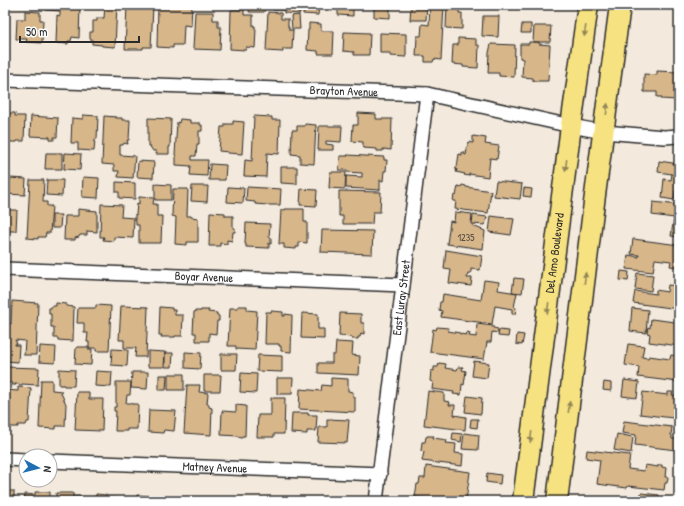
<svg xmlns="http://www.w3.org/2000/svg" width="684" height="506" viewBox="0 0 684 506" font-family="'Patrick Hand',sans-serif">
	<style>
		.building { fill: #d7b68a; stroke: #2b2b2b }
		.lines { fill: none; stroke-linecap: round; stroke-linejoin: round }
		.street-casing { stroke: #2b2b2b; stroke-width: 16 }
		.primary-casing { stroke: #2b2b2b; stroke-width: 23 }
		.street { stroke: #fff; stroke-width: 13 }
		.primary { stroke: #f7e281; stroke-width: 20 }
		.oneway { fill: #918656 }
		.labels { text-anchor: middle; stroke-width: 3; stroke-linejoin: round; paint-order: stroke }
		.number-label { font-size: 10px; fill: #564e43 }
		.street-label { font-size: 12px; fill: #2b2b2b; stroke: #fff }
	</style>
	<rect width="100%" height="100%" fill="#f3e9dc"/>
	<filter id="ink" filterUnits="userSpaceOnUse"><feTurbulence type="fractalNoise" baseFrequency=".025" numOctaves="2"/><feDisplacementMap in="SourceGraphic" scale="8" xChannelSelector="R" yChannelSelector="G"/><feConvolveMatrix kernelMatrix="1 2 1 2 8 2 1 2 1" color-interpolation-filters="sRGB"/></filter>
	<g filter="url(#ink)">
		<path class="building" d="M 5,5 L 7,5 L 6,35 L 5,35 L 5,39 Z
			M 46,5 L 61,5 L 61,8 L 67,8 L 67,5 L 80,5 L 79,38 L 72,37 L 71,41 L 68,41 L 68,44 L 56,43 L 57,15 L 60,16 L 60,11 L 46,10 Z
			M 105,5 L 117,5 L 115,47 L 102,46 L 102,45 L 92,44 L 92,39 L 90,39 L 90,32 L 93,32 L 93,21 L 97,21 L 97,18 L 104,18 Z
			M 120,5 L 153,6 L 151,47 L 143,47 L 143,49 L 125,49 L 127,6 Z
			M 158,5 L 192,5 L 191,26 L 184,25 L 183,45 L 173,45 L 173,48 L 157,47 Z
			M 250,5 L 265,5 L 264,12 L 249,12 Z
			M 273,5 L 300,5 L 300,14 L 284,13 L 284,10 L 273,10 Z
			M 303,5 L 319,5 L 318,15 L 303,14 Z
			M 338,5 L 353,5 L 353,16 L 338,15 Z
			M 374,5 L 390,5 L 390,18 L 374,17 Z
			M 411,5 L 427,5 L 426,20 L 410,20 Z
			M 430,5 L 444,5 L 441,60 L 434,59 L 433,62 L 425,62 L 425,56 L 416,56 L 417,36 L 421,36 L 422,24 L 429,25 Z
			M 447,5 L 459,5 L 459,13 L 462,13 L 462,29 L 446,28 Z
			M 231,10 L 244,10 L 244,15 L 253,15 L 253,26 L 255,26 L 255,29 L 256,29 L 255,48 L 246,47 L 246,50 L 230,49 Z
			M 25,11 L 40,12 L 40,20 L 43,20 L 42,43 L 26,42 L 27,39 L 16,39 L 17,19 L 25,19 Z
			M 195,12 L 213,12 L 213,20 L 218,20 L 218,27 L 221,27 L 220,50 L 193,49 Z
			M 268,12 L 281,13 L 281,19 L 288,19 L 288,27 L 289,27 L 289,30 L 293,30 L 292,49 L 283,49 L 283,52 L 266,51 Z
			M 299,15 L 300,29 L 292,29 L 291,16 Z
			M 483,16 L 499,16 L 498,37 L 482,36 Z
			M 309,23 L 321,24 L 321,31 L 334,31 L 333,54 L 318,54 L 318,51 L 307,50 L 308,30 L 309,30 Z
			M 522,24 L 531,24 L 531,33 L 521,33 Z
			M 534,26 L 551,26 L 550,42 L 533,42 Z
			M 344,32 L 370,33 L 369,55 L 354,55 L 354,52 L 343,51 Z
			M 380,33 L 406,34 L 406,57 L 390,56 L 390,53 L 380,53 Z
			M 458,38 L 476,39 L 476,45 L 479,45 L 478,68 L 463,67 L 463,65 L 452,64 L 453,45 L 458,45 Z
			M 529,42 L 539,42 L 539,44 L 550,45 L 548,81 L 533,81 L 533,78 L 522,77 L 523,59 L 520,58 L 520,44 L 529,44 Z
			M 491,44 L 515,45 L 514,77 L 499,76 L 499,73 L 488,73 L 489,53 Z
			M 657,71 L 677,72 L 676,83 L 679,83 L 679,99 L 676,99 L 676,100 L 661,99 L 662,97 L 657,97 L 657,92 L 644,92 L 644,74 L 657,75 Z
			M 5,113 L 15,113 L 15,116 L 25,116 L 24,141 L 17,141 L 17,142 L 5,142 Z
			M 358,113 L 376,114 L 376,119 L 392,119 L 391,150 L 383,149 L 383,151 L 377,151 L 377,149 L 363,148 L 363,142 L 352,141 L 353,125 L 358,125 Z
			M 83,115 L 98,116 L 97,139 L 95,139 L 94,151 L 78,150 L 78,143 L 71,143 L 72,118 L 83,119 Z
			M 31,116 L 58,118 L 57,137 L 54,137 L 54,140 L 50,140 L 50,137 L 30,136 Z
			M 104,116 L 116,117 L 116,118 L 122,118 L 122,120 L 130,120 L 129,140 L 127,140 L 128,144 L 124,143 L 123,145 L 120,145 L 120,155 L 135,156 L 133,178 L 118,177 L 119,171 L 114,171 L 114,165 L 102,164 Z
			M 254,116 L 272,117 L 272,120 L 280,120 L 279,154 L 267,153 L 266,177 L 244,176 L 245,160 L 252,161 Z
			M 148,118 L 171,119 L 170,147 L 169,147 L 169,154 L 156,154 L 156,151 L 153,151 L 149,145 L 148,146 Z
			M 180,119 L 190,120 L 190,123 L 200,123 L 200,125 L 202,125 L 202,131 L 199,131 L 199,144 L 197,144 L 196,156 L 192,156 L 192,160 L 208,160 L 207,176 L 190,175 L 191,166 L 176,165 L 176,156 L 175,155 L 177,122 L 179,123 Z
			M 233,121 L 244,122 L 242,154 L 228,153 L 228,152 L 219,151 L 221,127 L 225,127 L 225,124 L 233,124 Z
			M 305,124 L 316,125 L 314,164 L 300,163 L 300,155 L 291,154 L 292,130 L 297,130 L 297,126 L 305,126 Z
			M 319,126 L 342,126 L 341,142 L 326,141 L 326,144 L 333,145 L 333,150 L 318,150 Z
			M 473,136 L 486,138 L 485,144 L 499,146 L 497,159 L 490,158 L 488,177 L 469,174 L 469,176 L 464,175 L 465,174 L 456,172 L 457,169 L 455,169 L 456,167 L 457,167 L 459,154 L 462,155 L 462,152 L 465,152 L 464,154 L 466,155 L 468,142 L 473,143 Z
			M 46,153 L 62,153 L 62,169 L 45,169 Z
			M 65,153 L 81,154 L 80,170 L 64,169 Z
			M 347,155 L 384,157 L 384,160 L 387,160 L 386,171 L 384,171 L 383,181 L 380,180 L 380,190 L 346,188 L 346,176 L 362,177 L 362,173 L 347,172 L 347,170 L 339,170 L 340,156 L 348,156 Z
			M 5,156 L 8,156 L 7,172 L 5,172 Z
			M 138,161 L 154,162 L 153,178 L 137,177 Z
			M 659,161 L 679,164 L 679,201 L 676,200 L 677,191 L 675,191 L 674,200 L 662,198 L 664,179 L 671,180 L 672,174 L 658,172 Z
			M 210,164 L 226,165 L 225,180 L 209,180 Z
			M 281,167 L 297,167 L 297,184 L 281,183 Z
			M 330,172 L 346,172 L 345,189 L 329,188 Z
			M 83,177 L 99,178 L 98,198 L 82,197 Z
			M 10,178 L 26,179 L 25,195 L 5,194 L 5,181 L 10,181 Z
			M 30,180 L 44,180 L 43,202 L 47,202 L 47,206 L 52,206 L 50,233 L 46,233 L 45,237 L 38,237 L 38,239 L 27,238 Z
			M 47,180 L 63,180 L 62,196 L 46,195 Z
			M 496,181 L 522,184 L 520,199 L 494,196 Z
			M 116,182 L 135,183 L 135,199 L 119,198 L 119,192 L 116,192 Z
			M 155,184 L 171,185 L 171,200 L 155,200 Z
			M 462,185 L 466,186 L 466,187 L 491,191 L 488,213 L 455,209 L 456,201 L 453,201 L 454,195 L 456,196 L 458,186 L 461,187 Z
			M 192,186 L 208,186 L 207,202 L 191,201 Z
			M 228,187 L 244,188 L 243,203 L 227,202 Z
			M 247,187 L 281,189 L 280,205 L 267,205 L 255,204 L 255,202 L 246,201 Z
			M 524,188 L 532,189 L 531,197 L 523,196 Z
			M 173,189 L 188,189 L 187,216 L 191,216 L 191,217 L 198,218 L 198,242 L 187,242 L 187,245 L 175,244 L 176,217 L 172,216 Z
			M 301,189 L 317,190 L 316,206 L 300,205 Z
			M 339,191 L 381,192 L 380,212 L 373,212 L 372,224 L 343,224 L 343,216 L 339,216 Z
			M 139,197 L 154,198 L 153,204 L 157,204 L 157,216 L 162,216 L 161,243 L 139,243 L 139,225 L 136,225 L 136,221 L 135,220 L 135,214 L 136,215 L 137,203 L 139,204 Z
			M 653,202 L 679,205 L 679,237 L 671,236 L 674,218 L 652,215 Z
			M 101,204 L 122,205 L 121,217 L 134,218 L 133,238 L 114,237 L 114,241 L 103,240 L 104,237 L 100,237 Z
			M 5,209 L 10,209 L 9,210 L 17,210 L 16,231 L 9,231 L 9,235 L 5,235 Z
			M 78,209 L 97,211 L 97,232 L 87,231 L 87,235 L 80,235 L 79,237 L 75,238 L 75,240 L 64,240 L 65,216 L 78,216 Z
			M 285,209 L 304,209 L 304,222 L 307,222 L 307,243 L 299,242 L 299,247 L 296,247 L 296,249 L 284,248 L 284,244 L 279,244 L 281,210 L 285,210 Z
			M 210,212 L 225,213 L 225,216 L 233,216 L 233,228 L 235,228 L 235,232 L 233,232 L 232,241 L 227,240 L 227,244 L 220,243 L 220,246 L 209,246 Z
			M 455,212 L 472,214 L 471,224 L 473,224 L 473,226 L 485,231 L 483,249 L 447,244 L 450,221 L 454,222 Z
			M 52,215 L 61,215 L 60,228 L 52,228 Z
			M 473,215 L 487,217 L 485,225 L 472,224 Z
			M 491,216 L 514,219 L 511,235 L 489,232 Z
			M 246,223 L 270,224 L 269,237 L 271,237 L 271,244 L 269,243 L 269,248 L 246,247 L 246,244 L 245,244 Z
			M 322,230 L 373,231 L 372,254 L 321,252 Z
			M 633,239 L 679,245 L 679,267 L 670,266 L 671,261 L 655,259 L 653,272 L 626,269 L 628,255 L 639,257 L 639,255 L 631,254 Z
			M 446,250 L 482,256 L 480,270 L 471,269 L 471,273 L 468,273 L 467,278 L 472,278 L 471,286 L 449,283 L 451,270 L 444,269 Z
			M 621,271 L 629,272 L 628,281 L 620,280 Z
			M 637,273 L 653,275 L 651,291 L 635,289 Z
			M 514,278 L 524,279 L 522,293 L 512,292 Z
			M 484,280 L 499,282 L 498,290 L 517,293 L 514,307 L 516,308 L 515,314 L 512,314 L 512,309 L 495,306 L 492,324 L 441,317 L 442,311 L 439,310 L 440,302 L 442,302 L 443,294 L 481,300 Z
			M 668,285 L 679,286 L 679,309 L 633,303 L 635,291 L 656,294 L 656,290 L 667,292 Z
			M 12,301 L 38,303 L 36,355 L 24,355 L 25,341 L 15,340 L 17,344 L 15,344 L 15,345 L 19,345 L 18,362 L 5,361 L 5,325 L 6,323 L 11,324 Z
			M 56,303 L 66,304 L 66,306 L 74,307 L 73,341 L 58,340 L 58,338 L 54,338 L 54,327 L 51,327 L 51,314 L 49,314 L 49,308 L 51,308 L 51,306 L 56,306 Z
			M 96,305 L 111,306 L 109,351 L 96,351 L 96,348 L 89,348 L 89,342 L 87,342 L 88,333 L 84,333 L 84,323 L 77,323 L 78,308 L 96,308 Z
			M 121,306 L 148,307 L 146,357 L 135,357 L 136,348 L 124,348 L 124,340 L 119,340 Z
			M 238,306 L 247,306 L 247,310 L 257,311 L 255,350 L 236,349 L 236,346 L 228,346 L 230,308 L 238,308 Z
			M 160,307 L 172,308 L 172,310 L 175,310 L 175,315 L 183,315 L 182,336 L 175,336 L 175,337 L 161,337 L 162,335 L 159,335 Z
			M 632,308 L 648,310 L 646,333 L 630,331 Z
			M 201,310 L 209,310 L 208,312 L 217,313 L 217,315 L 219,316 L 219,321 L 217,321 L 216,334 L 209,333 L 209,341 L 196,341 L 196,333 L 193,333 L 194,312 L 195,312 L 195,311 L 201,311 Z
			M 271,311 L 283,312 L 283,316 L 285,316 L 285,314 L 292,315 L 292,316 L 291,352 L 281,351 L 281,346 L 279,346 L 279,344 L 265,344 L 266,312 L 271,312 Z
			M 302,313 L 318,314 L 318,329 L 324,329 L 324,339 L 301,338 Z
			M 340,313 L 361,314 L 361,323 L 364,323 L 364,334 L 361,333 L 360,337 L 358,337 L 358,339 L 352,339 L 352,337 L 339,336 Z
			M 651,319 L 675,322 L 676,320 L 679,321 L 679,346 L 649,342 L 650,334 L 647,333 L 648,327 L 650,328 Z
			M 477,324 L 493,326 L 493,328 L 498,329 L 498,333 L 492,332 L 491,342 L 487,342 L 484,359 L 430,352 L 433,329 L 436,330 L 437,327 L 448,328 L 448,331 L 460,333 L 460,334 L 466,335 L 467,332 L 470,333 L 469,336 L 476,337 Z
			M 499,330 L 509,331 L 508,337 L 498,336 Z
			M 517,334 L 524,335 L 522,345 L 516,344 Z
			M 336,342 L 353,343 L 352,355 L 360,356 L 359,375 L 318,373 L 318,363 L 332,363 L 332,355 L 335,355 Z
			M 628,344 L 644,346 L 642,357 L 648,358 L 649,356 L 670,359 L 671,355 L 677,356 L 676,359 L 679,360 L 678,382 L 638,377 L 639,367 L 625,365 Z
			M 40,346 L 56,347 L 55,363 L 39,362 Z
			M 78,347 L 88,347 L 88,349 L 92,349 L 91,365 L 75,364 L 76,348 L 77,348 Z
			M 112,349 L 128,350 L 127,366 L 111,365 Z
			M 148,351 L 165,352 L 164,367 L 148,367 Z
			M 185,352 L 201,353 L 200,369 L 185,368 Z
			M 165,353 L 173,353 L 172,367 L 165,367 Z
			M 221,354 L 237,354 L 236,370 L 221,370 Z
			M 258,355 L 282,356 L 282,372 L 257,371 Z
			M 474,361 L 489,363 L 487,378 L 472,376 Z
			M 439,363 L 446,364 L 445,368 L 457,370 L 458,367 L 463,367 L 462,370 L 466,371 L 464,385 L 462,384 L 461,395 L 453,394 L 454,392 L 432,389 L 433,382 L 430,381 L 431,370 L 434,371 L 434,367 L 438,367 Z
			M 5,367 L 39,368 L 38,385 L 22,384 L 22,385 L 19,385 L 19,384 L 15,384 L 16,385 L 12,385 L 13,383 L 5,383 Z
			M 59,369 L 75,370 L 74,386 L 64,386 L 64,385 L 59,385 Z
			M 96,371 L 112,372 L 111,387 L 95,386 Z
			M 132,372 L 148,372 L 147,389 L 131,388 Z
			M 241,373 L 257,374 L 256,393 L 240,392 Z
			M 168,374 L 184,374 L 184,390 L 168,390 Z
			M 159,375 L 167,375 L 166,390 L 159,390 Z
			M 204,375 L 221,375 L 220,391 L 204,391 Z
			M 277,378 L 293,378 L 292,394 L 277,394 Z
			M 331,378 L 348,379 L 348,391 L 353,392 L 353,397 L 355,397 L 355,412 L 299,409 L 300,389 L 321,391 L 322,385 L 331,386 Z
			M 41,380 L 52,380 L 52,390 L 62,391 L 61,393 L 66,404 L 65,426 L 56,426 L 56,429 L 39,428 Z
			M 624,380 L 639,382 L 637,398 L 622,396 Z
			M 116,382 L 131,382 L 130,395 L 127,395 L 126,403 L 131,403 L 131,404 L 138,404 L 137,429 L 127,429 L 127,431 L 115,431 L 116,411 L 114,411 L 114,407 L 116,407 Z
			M 604,382 L 611,383 L 611,391 L 603,390 Z
			M 187,385 L 200,385 L 199,392 L 208,393 L 207,404 L 209,404 L 209,407 L 212,408 L 211,435 L 184,433 Z
			M 18,387 L 31,388 L 29,422 L 27,422 L 26,425 L 18,425 L 18,427 L 10,427 L 10,425 L 5,424 L 5,390 L 18,391 Z
			M 428,391 L 444,393 L 444,401 L 450,402 L 449,405 L 455,405 L 454,415 L 466,417 L 465,430 L 424,425 Z
			M 77,392 L 89,392 L 89,399 L 103,399 L 102,431 L 75,430 Z
			M 643,392 L 668,395 L 668,392 L 673,392 L 672,395 L 679,396 L 679,412 L 674,411 L 673,418 L 640,414 Z
			M 467,396 L 482,398 L 481,414 L 465,412 Z
			M 271,398 L 285,398 L 284,434 L 274,434 L 274,437 L 257,437 L 258,415 L 271,415 Z
			M 236,405 L 246,406 L 245,436 L 242,436 L 242,438 L 238,437 L 238,436 L 221,435 L 222,411 L 236,412 Z
			M 149,410 L 176,411 L 174,431 L 164,430 L 163,433 L 148,432 Z
			M 292,413 L 308,413 L 308,415 L 317,415 L 316,431 L 307,431 L 307,434 L 291,433 Z
			M 327,419 L 349,420 L 347,443 L 318,442 L 319,427 L 327,427 Z
			M 471,419 L 478,419 L 477,428 L 470,427 Z
			M 624,421 L 672,427 L 671,435 L 672,435 L 672,439 L 678,439 L 676,450 L 635,445 L 636,435 L 622,433 Z
			M 453,433 L 462,434 L 461,442 L 452,440 Z
			M 464,433 L 479,435 L 478,450 L 462,449 Z
			M 617,434 L 633,437 L 631,453 L 614,450 Z
			M 427,436 L 434,436 L 433,438 L 447,440 L 446,443 L 456,444 L 455,453 L 463,454 L 462,466 L 422,461 L 424,452 L 421,451 L 422,442 L 425,442 L 426,437 L 427,437 Z
			M 587,450 L 630,455 L 628,469 L 644,471 L 645,465 L 658,467 L 658,465 L 662,465 L 662,467 L 666,468 L 665,477 L 668,477 L 667,483 L 665,483 L 664,490 L 628,486 L 627,488 L 597,484 L 600,460 L 586,458 Z
			M 426,466 L 470,472 L 466,501 L 448,501 L 415,497 L 417,484 L 419,484 L 420,478 L 425,478 Z
			M 487,473 L 501,475 L 500,484 L 486,482 Z
			M 5,491 L 14,491 L 14,501 L 5,501 Z
			M 35,492 L 50,492 L 50,501 L 24,501 L 25,494 L 35,495 Z
			M 56,493 L 73,493 L 73,497 L 83,497 L 82,501 L 56,501 Z
			M 641,493 L 659,495 L 658,501 L 628,501 L 628,497 L 641,499 Z
			M 96,494 L 106,495 L 106,498 L 116,498 L 116,500 L 118,500 L 118,501 L 93,501 L 93,497 L 96,497 Z
			M 137,495 L 150,496 L 150,497 L 156,497 L 156,501 L 129,501 L 129,499 L 137,498 Z
			M 166,497 L 181,498 L 180,501 L 182,501 L 166,501 Z"/>
		<g class="lines">
			<defs>
				<g id="street">
					<path id="s1" d="M 5,80 L 427,94 L 571,126 L 604,132 L 664,137 L 679,136"/>
					<path id="s2" d="M 5,269 L 403,285"/>
					<path d="M 5,459 L 26,460"/>
					<path id="s3" d="M 50,461 L 380,474"/>
					<path id="s4" d="M 376,501 L 427,94"/>
				</g>
				<g id="primary">
					<path id="s5" d="M 523,501 L 571,126 L 588,5"/>
					<path d="M 557,501 L 594,203 L 620,5"/>
				</g>
			</defs>
			<use href="#street" class="street-casing"/>
			<use href="#primary" class="primary-casing"/>
			<use href="#street" class="street"/>
			<use href="#primary" class="primary"/>
		</g>
		<defs><path id="oneway-solid" d="M-6-.8H1V-3.2L6.5 0L1 3.2V.8H-6Z"/></defs>
		<g class="oneway">
			<use href="#oneway-solid" transform="translate(585 31) rotate(98)"/>
			<use href="#oneway-solid" transform="translate(607 109) rotate(-83)"/>
			<use href="#oneway-solid" transform="translate(566 165) rotate(97)"/>
			<use href="#oneway-solid" transform="translate(585 278) rotate(-83)"/>
			<use href="#oneway-solid" transform="translate(548 308) rotate(97)"/>
			<use href="#oneway-solid" transform="translate(569 407) rotate(-83)"/>
			<use href="#oneway-solid" transform="translate(531 437) rotate(97)"/>
		</g>
	</g>
	<g class="labels">
		<g class="number-label">
			<text x="466" y="241">1235</text>
		</g>
		<g class="street-label">
			<text dy="4" stroke="none"><textPath href="#s1" startOffset="339">Brayton Avenue</textPath></text>
			<text dy="4" stroke="none"><textPath href="#s5" startOffset="250">Del Amo Boulevard</textPath></text>
			<text dy="4" stroke="none"><textPath href="#s2" startOffset="199">Boyar Avenue</textPath></text>
			<text dy="4" stroke="none"><textPath href="#s4" startOffset="205">East Luray Street</textPath></text>
			<text dy="4" stroke="none"><textPath href="#s3" startOffset="165">Matney Avenue</textPath></text>
		</g>
	</g>
	<rect width="684" height="506" fill="none" stroke="#fff" stroke-width="20"/>
	<rect x="10" y="10" width="664" height="486" fill="none" stroke="#2b2b2b" stroke-width="1.5" filter="url(#ink)"/>
	<g transform="translate(38 468) rotate(97)"><circle r="19" fill="#ffffff" stroke="#aaaaaa"/>
	<path d="M0-3L7 15L0 10L-7 15Z" fill="#1f6fb2"/>
	<text y="-6" font-size="11" font-weight="bold" text-anchor="middle" fill="#2b2b2b">N</text>
	</g>
	<path d="M20 36v6h119v-6" fill="none" stroke="#2b2b2b" stroke-width="2"/>
	<text x="26" y="36" font-size="12" fill="#2b2b2b" stroke="#ffffff" stroke-width="3" paint-order="stroke">50 m</text>
</svg>
